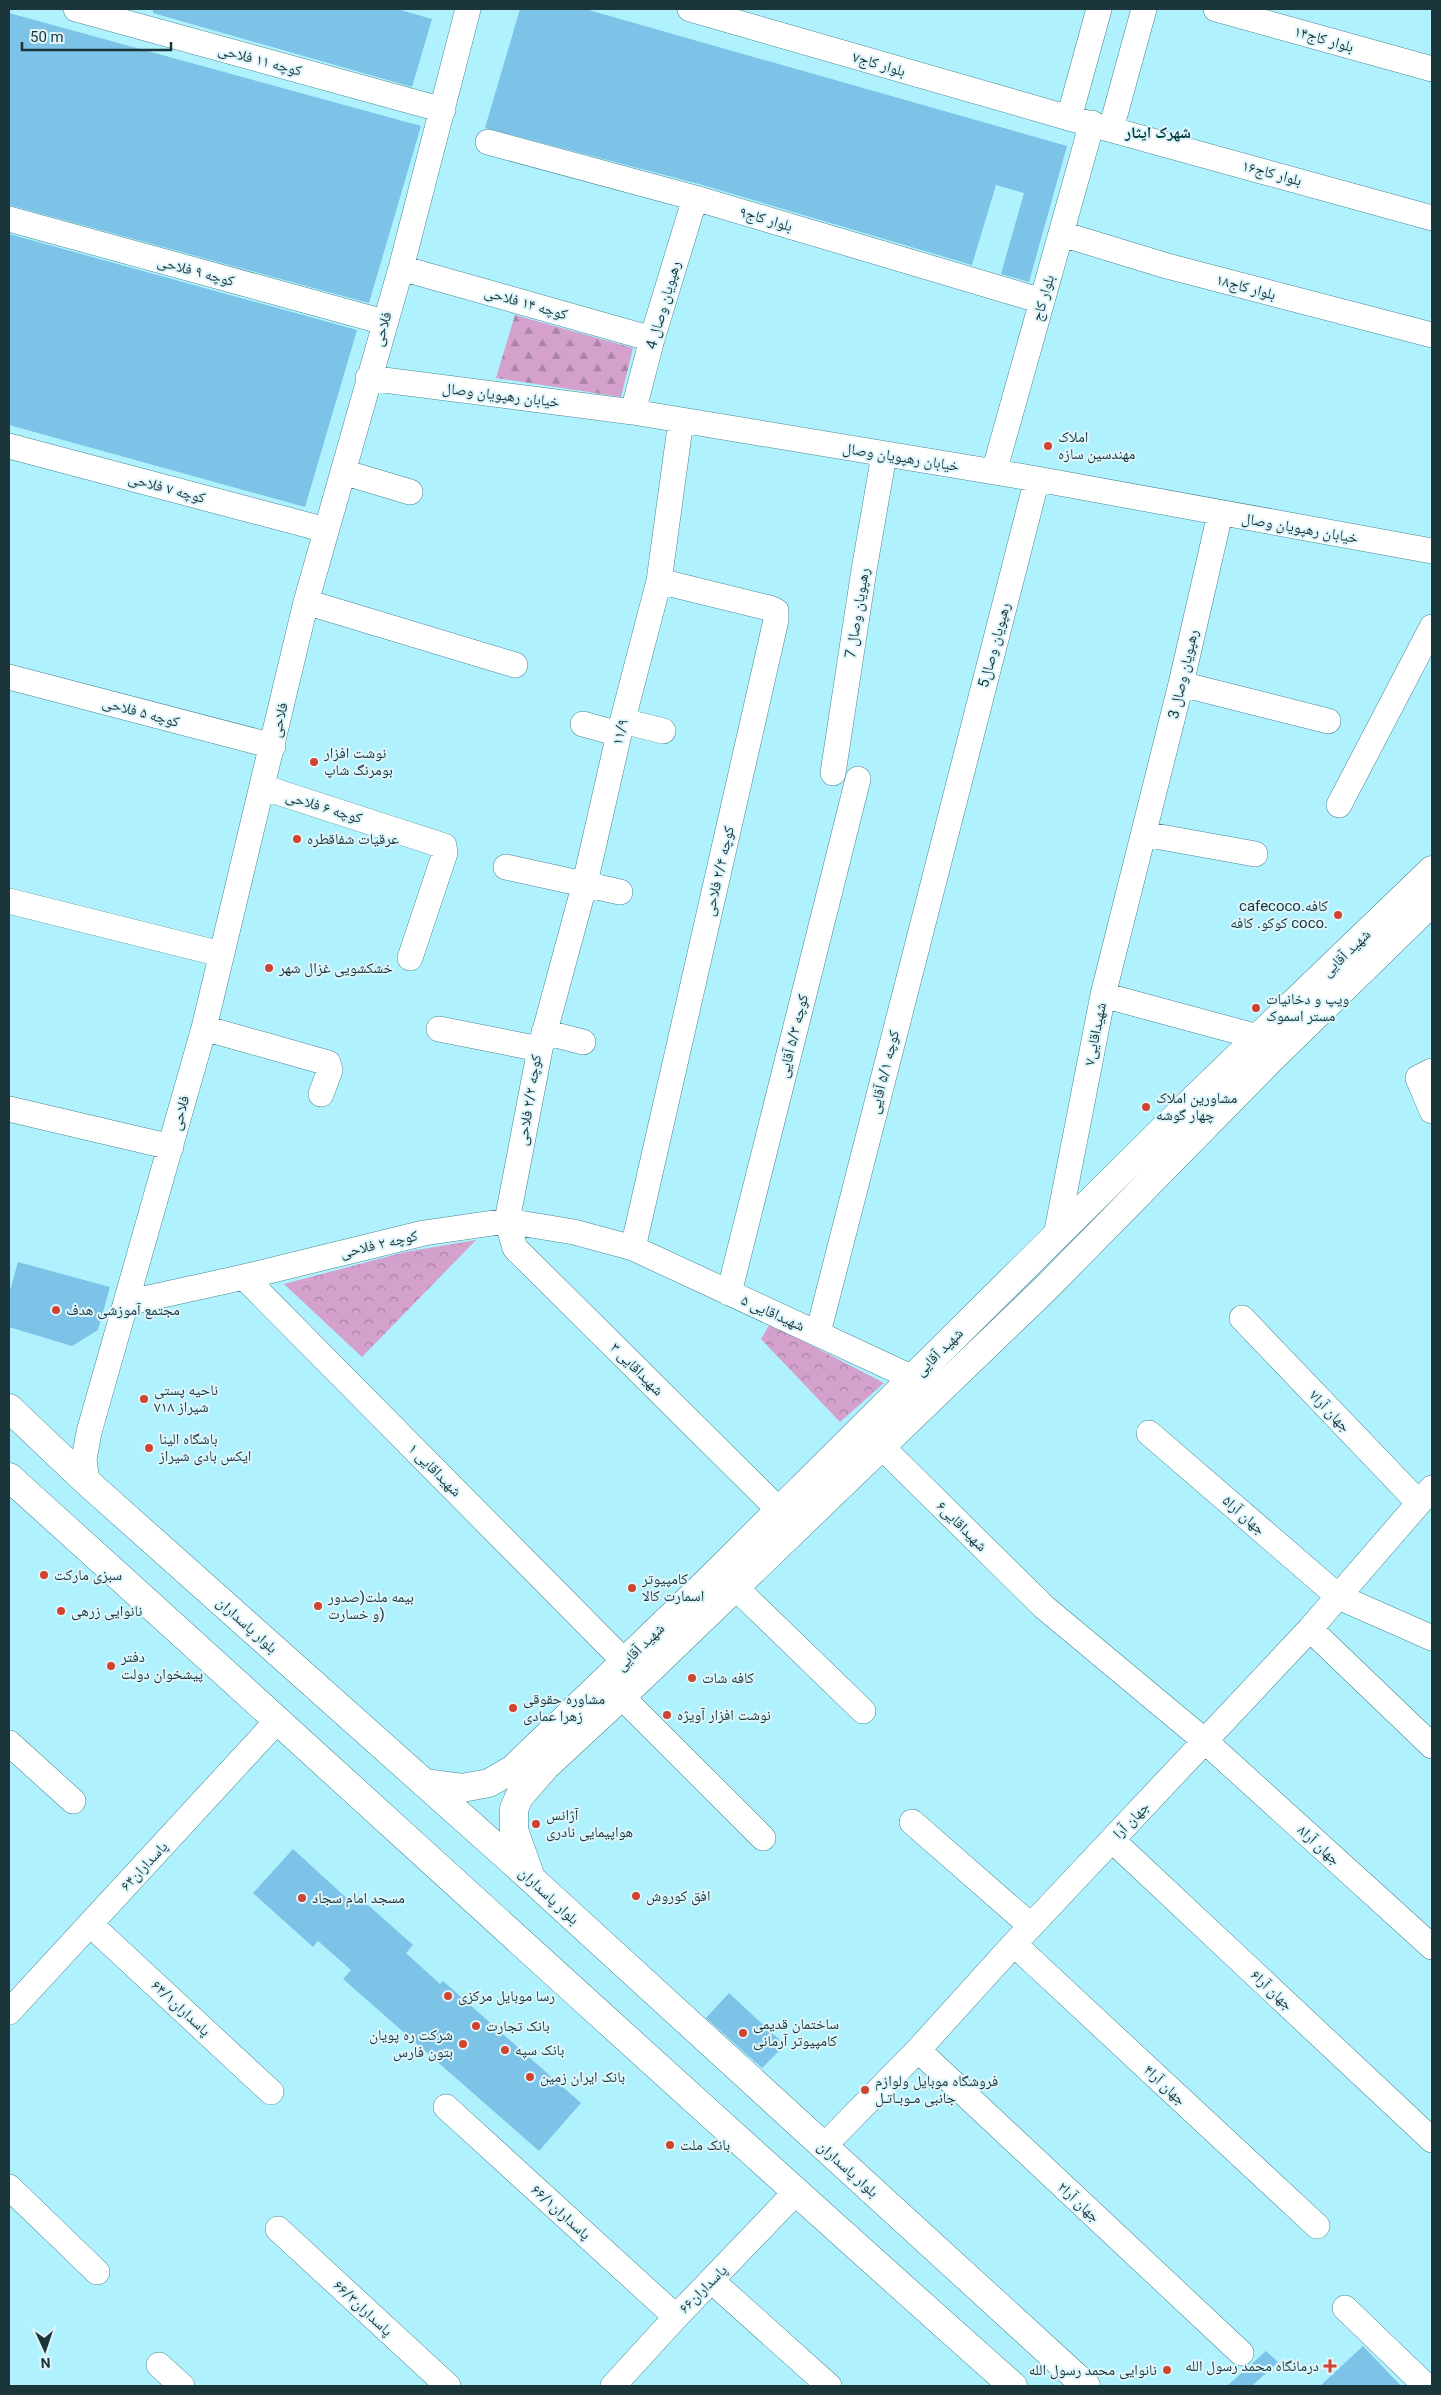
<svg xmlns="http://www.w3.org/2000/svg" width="1441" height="2395" viewBox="0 0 1441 2395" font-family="Roboto,'Noto Naskh Arabic',sans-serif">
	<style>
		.forest { fill: url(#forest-firs) }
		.park { fill: url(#park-crowns) }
		.building { fill: #7cc3e7 }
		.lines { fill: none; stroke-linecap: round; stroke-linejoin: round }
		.minor-casing { stroke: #488793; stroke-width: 26 }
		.major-casing { stroke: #488793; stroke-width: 29 }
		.minor { stroke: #fff; stroke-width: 25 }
		.major { stroke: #fff; stroke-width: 28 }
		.poi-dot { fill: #d0442f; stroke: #def6fb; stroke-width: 2 }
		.labels { text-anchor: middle; stroke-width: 4; stroke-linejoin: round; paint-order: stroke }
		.street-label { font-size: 15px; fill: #1b363b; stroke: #def6fb }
		.poi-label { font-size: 15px; fill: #1b363b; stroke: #def6fb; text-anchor: start }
		.neighbourhood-label { font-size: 16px; font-weight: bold; fill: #073c45; stroke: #def6fb }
	</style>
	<defs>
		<pattern id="forest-firs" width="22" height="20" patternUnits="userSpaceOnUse" patternTransform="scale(1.25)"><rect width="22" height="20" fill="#d3a1cc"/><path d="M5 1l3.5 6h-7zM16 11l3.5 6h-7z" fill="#aa84a7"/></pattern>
		<pattern id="park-crowns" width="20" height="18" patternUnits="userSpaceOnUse" patternTransform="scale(1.25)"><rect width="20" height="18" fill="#d3a1cc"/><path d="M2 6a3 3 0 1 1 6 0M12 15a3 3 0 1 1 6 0" fill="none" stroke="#aa84a7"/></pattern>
	</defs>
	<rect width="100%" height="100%" fill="#b0f1fe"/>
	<path class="forest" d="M 515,315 L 633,348 L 621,397 L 496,378 Z"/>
	<path class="park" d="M 476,1240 L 362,1357 L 284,1284 L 405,1252 Z
		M 770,1324 L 884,1383 L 840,1422 L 761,1339 Z"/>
	<path class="building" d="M 153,9 L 397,9 L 432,19 L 412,87 L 153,13 Z
		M 520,9 L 585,9 L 1067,146 L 1029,282 L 1001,274 L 1024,193 L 996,185 L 972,265 L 699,184 L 485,128 Z
		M 9,13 L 421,126 L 369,303 L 9,205 Z
		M 9,234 L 357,330 L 305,507 L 9,425 Z
		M 18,1262 L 110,1287 L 98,1330 L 72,1346 L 9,1327 L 9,1294 Z
		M 293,1849 L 352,1903 L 358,1896 L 413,1945 L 406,1953 L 440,1984 L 443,1981 L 581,2103 L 539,2151 L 343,1979 L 351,1970 L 318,1941 L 313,1947 L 253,1893 Z
		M 729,1993 L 785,2045 L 762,2068 L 706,2018 Z
		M 1363,2346 L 1401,2386 L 1320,2386 Z
		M 1266,2351 L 1278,2362 L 1252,2386 L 1227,2386 Z"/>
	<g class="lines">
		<defs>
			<path id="minor" d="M 76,9 L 443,110
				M 690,9 L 1069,118 L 1432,218
				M 1216,9 L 1432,69
				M 1069,118 L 1099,9
				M 1111,129 L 1144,9
				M 488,142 L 695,198 L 1042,301
				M 9,219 L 384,322
				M 1062,234 L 1167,266 L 1432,335
				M 401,268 L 652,339
				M 368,378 L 633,412 L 1037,479 L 1432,551
				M 633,412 L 652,339 L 695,198
				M 681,420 L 659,581 L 619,734 L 585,883 L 540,1049 L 507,1221 L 515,1248 L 779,1510
				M 9,446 L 326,530
				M 343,472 L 410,492
				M 994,472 L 1092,123
				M 306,602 L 515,665
				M 9,677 L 273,746
				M 1181,684 L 1328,721
				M 623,721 L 663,731
				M 583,724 L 619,734
				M 833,773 L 864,570 L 884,455
				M 262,787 L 444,846 L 445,853 L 410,958
				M 1339,805 L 1432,627
				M 1144,834 L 1255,854
				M 506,867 L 620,892
				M 9,901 L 221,954
				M 1103,995 L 1258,1037
				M 204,1028 L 328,1063 L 330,1070 L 321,1094
				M 439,1029 L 540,1049
				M 544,1032 L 583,1042
				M 1432,1071 L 1418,1078 L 1432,1111
				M 9,1109 L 171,1147
				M 1056,1236 L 1103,995 L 1181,684 L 1220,514
				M 633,1248 L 776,620 L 776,611 L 769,608 L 659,581
				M 244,1277 L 625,1662
				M 729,1293 L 858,779
				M 126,1303 L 244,1277 L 424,1233 L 507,1221 L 574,1232 L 633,1248 L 913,1378
				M 1242,1318 L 1419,1503
				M 818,1333 L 1037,479
				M 1149,1433 L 1339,1597 L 1432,1638
				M 881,1446 L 1044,1607 L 1206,1742 L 1432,1947
				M 87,1482 L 84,1459 L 89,1432 L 204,1028 L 306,602 L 401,268 L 468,9
				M 735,1587 L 863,1711
				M 1310,1629 L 1432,1746
				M 607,1682 L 763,1838
				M 9,1743 L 73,1801
				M 912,1822 L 1031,1926
				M 1112,1840 L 1432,2140
				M 90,1924 L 271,2092
				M 1014,1944 L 1317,2226
				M 9,2012 L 278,1720
				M 918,2050 L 1241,2353
				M 446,2107 L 676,2317
				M 824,2146 L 918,2050 L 1014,1944 L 1310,1629 L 1432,1488
				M 9,2187 L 97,2272
				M 278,2229 L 448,2386
				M 712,2281 L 829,2386
				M 1345,2308 L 1426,2386
				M 159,2365 L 182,2386
				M 613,2386 L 676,2317 L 795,2193"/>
			<path id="major" d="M 9,1408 L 87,1482 L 514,1863 L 1086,2386
				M 9,1477 C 344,1779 675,2086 1013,2386
				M 424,1783 L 462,1788 L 489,1783 L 513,1769 L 705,1584 L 1192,1101 L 1432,870
				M 530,1875 L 514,1830 L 514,1809 L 519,1797 L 546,1766 L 641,1678 L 1047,1287 L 1269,1061 L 1432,902"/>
		</defs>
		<use href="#minor" class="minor-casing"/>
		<use href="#major" class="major-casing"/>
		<use href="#minor" class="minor"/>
		<use href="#major" class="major"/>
	</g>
	<g class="poi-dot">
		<circle cx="1048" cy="446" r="5"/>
		<circle cx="314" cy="762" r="5"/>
		<circle cx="297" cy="839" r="5"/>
		<circle cx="1338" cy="915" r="5"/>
		<circle cx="269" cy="968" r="5"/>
		<circle cx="1256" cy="1008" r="5"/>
		<circle cx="1146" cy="1107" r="5"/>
		<circle cx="56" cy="1310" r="5"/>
		<circle cx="144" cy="1399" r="5"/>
		<circle cx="149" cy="1448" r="5"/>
		<circle cx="44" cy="1575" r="5"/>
		<circle cx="632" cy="1588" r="5"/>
		<circle cx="318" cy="1606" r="5"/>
		<circle cx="61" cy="1611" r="5"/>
		<circle cx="111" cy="1666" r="5"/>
		<circle cx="692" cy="1678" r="5"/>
		<circle cx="513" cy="1708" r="5"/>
		<circle cx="667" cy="1715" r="5"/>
		<circle cx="536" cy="1824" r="5"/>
		<circle cx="636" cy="1896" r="5"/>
		<circle cx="302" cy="1898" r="5"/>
		<circle cx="448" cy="1996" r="5"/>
		<circle cx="476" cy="2026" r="5"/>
		<circle cx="743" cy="2033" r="5"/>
		<circle cx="463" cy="2044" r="5"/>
		<circle cx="505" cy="2050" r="5"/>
		<circle cx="530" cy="2077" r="5"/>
		<circle cx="865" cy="2090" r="5"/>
		<circle cx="670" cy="2145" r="5"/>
		<path d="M1327.5 2358.5h5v5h5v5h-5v5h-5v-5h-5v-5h5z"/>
		<circle cx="1167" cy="2370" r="5"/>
	</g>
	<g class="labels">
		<g class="street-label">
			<text transform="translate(1324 39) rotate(16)" y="5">بلوار کاج۱۴</text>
			<text transform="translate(260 60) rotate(15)" y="5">کوچه ۱۱ فلاحی</text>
			<text transform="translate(879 64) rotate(16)" y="5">بلوار کاج۷</text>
			<text transform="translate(1272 173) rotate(15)" y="5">بلوار کاج۱۶</text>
			<text transform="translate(766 219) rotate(16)" y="5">بلوار کاج۹</text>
			<text transform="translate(196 271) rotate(15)" y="5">کوچه ۹ فلاحی</text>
			<text transform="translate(1246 287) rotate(15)" y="5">بلوار کاج۱۸</text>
			<text transform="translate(1043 298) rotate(-74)" y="5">بلوار کاج</text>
			<text transform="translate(526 303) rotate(16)" y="5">کوچه ۱۴ فلاحی</text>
			<text transform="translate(663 305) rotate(-74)" y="5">4 رهپویان وصال</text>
			<text transform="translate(382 329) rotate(-74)" y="5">فلاحی</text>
			<text transform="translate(501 395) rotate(7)" y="5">خیابان رهپویان وصال</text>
			<text transform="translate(901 457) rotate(9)" y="5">خیابان رهپویان وصال</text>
			<text transform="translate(167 488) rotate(15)" y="5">کوچه ۷ فلاحی</text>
			<text transform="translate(1300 528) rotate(10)" y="5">خیابان رهپویان وصال</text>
			<text transform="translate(857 613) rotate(-81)" y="5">7 رهپویان وصال</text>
			<text transform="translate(994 645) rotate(-75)" y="5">رهپویان وصال5</text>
			<text transform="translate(1183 674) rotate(-77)" y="5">3 رهپویان وصال</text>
			<text transform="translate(141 712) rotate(15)" y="5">کوچه ۵ فلاحی</text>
			<text transform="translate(279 720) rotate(-77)" y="5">فلاحی</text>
			<text transform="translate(620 732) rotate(-76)" y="5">۱۱/۹</text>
			<text transform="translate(324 807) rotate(17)" y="5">کوچه ۶ فلاحی</text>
			<text transform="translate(719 871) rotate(-77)" y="5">کوچه ۲/۴ فلاحی</text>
			<text transform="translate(1346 953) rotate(-44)" y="5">شهید آقایی</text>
			<text transform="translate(1095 1034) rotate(-79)" y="5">شهیداقایی۷</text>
			<text transform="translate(793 1036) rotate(-76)" y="5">کوچه ۵/۳ آقایی</text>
			<text transform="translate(884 1072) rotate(-76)" y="5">کوچه ۵/۱ آقایی</text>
			<text transform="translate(529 1100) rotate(-81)" y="5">کوچه ۲/۲ فلاحی</text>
			<text transform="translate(180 1113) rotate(-75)" y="5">فلاحی</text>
			<text transform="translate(379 1244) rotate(-13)" y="5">کوچه ۲ فلاحی</text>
			<text transform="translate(773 1313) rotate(24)" y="5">۵ شهیداقایی</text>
			<text transform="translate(939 1352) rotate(-45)" y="5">شهید آقایی</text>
			<text transform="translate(637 1369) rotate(45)" y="5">۳ شهیداقایی</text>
			<text transform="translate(1330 1411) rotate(46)" y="5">جهان آرا۷</text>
			<text transform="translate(435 1470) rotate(45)" y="5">۱ شهیداقایی</text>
			<text transform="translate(1244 1515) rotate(41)" y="5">جهان آرا۵</text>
			<text transform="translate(962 1526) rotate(45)" y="5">شهیداقایی۶</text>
			<text transform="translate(247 1625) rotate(42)" y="5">بلوار پاسداران</text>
			<text transform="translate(640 1647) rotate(-44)" y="5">شهید آقایی</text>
			<text transform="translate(1131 1820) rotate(-46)" y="5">جهان آرا</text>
			<text transform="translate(1319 1845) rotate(42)" y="5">جهان آرا۸</text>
			<text transform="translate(144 1866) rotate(-47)" y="5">پاسداران۶۴</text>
			<text transform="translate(549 1896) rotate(43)" y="5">بلوار پاسداران</text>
			<text transform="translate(1272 1990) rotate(43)" y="5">جهان آرا۶</text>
			<text transform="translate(181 2008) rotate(43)" y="5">پاسداران۶۴/۱</text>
			<text transform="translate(1165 2085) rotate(43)" y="5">جهان آرا۴</text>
			<text transform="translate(848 2169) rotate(42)" y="5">بلوار پاسداران</text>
			<text transform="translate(1079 2202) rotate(43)" y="5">جهان آرا۲</text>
			<text transform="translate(561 2212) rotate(42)" y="5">پاسداران۶۶/۱</text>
			<text transform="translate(703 2289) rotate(-45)" y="5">پاسداران۶۶</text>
			<text transform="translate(363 2308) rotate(43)" y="5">پاسداران۶۶/۳</text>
		</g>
		<g class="poi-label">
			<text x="1058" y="442">املاک<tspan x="1058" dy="17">مهندسین سازه</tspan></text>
			<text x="324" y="758">نوشت افزار<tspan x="324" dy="17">بومرنگ شاپ</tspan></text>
			<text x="307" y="844">عرقیات شفاقطره</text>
			<text x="1328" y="911" text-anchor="end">cafecoco.کافه<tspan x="1328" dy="17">کوکو. کافه coco.</tspan></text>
			<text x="279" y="973">خشکشویی غزال شهر</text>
			<text x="1266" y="1004">ویپ و دخانیات<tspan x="1266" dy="17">مستر اسموک</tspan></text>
			<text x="1156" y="1103">مشاورین املاک<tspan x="1156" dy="17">چهار گوشه</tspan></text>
			<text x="66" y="1315">مجتمع آموزشی هدف</text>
			<text x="154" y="1395">ناحیه پستی<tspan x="154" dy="17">۷۱۸ شیراز</tspan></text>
			<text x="159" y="1444">باشگاه الینا<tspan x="159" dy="17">ایکس بادی شیراز</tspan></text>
			<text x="54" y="1580">سبزی مارکت</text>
			<text x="642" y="1584">کامپیوتر<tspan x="642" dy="17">اسمارت کالا</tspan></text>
			<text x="328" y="1602">بیمه ملت(صدور<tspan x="328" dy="17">و خسارت)</tspan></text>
			<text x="71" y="1616">نانوایی زرهی</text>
			<text x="121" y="1662">دفتر<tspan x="121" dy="17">پیشخوان دولت</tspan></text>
			<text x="702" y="1683">کافه شات</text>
			<text x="523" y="1704">مشاوره حقوقی<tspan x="523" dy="17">زهرا عمادی</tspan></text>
			<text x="677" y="1720">نوشت افزار آویژه</text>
			<text x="546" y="1820">آژانس<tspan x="546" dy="17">هواپیمایی نادری</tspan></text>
			<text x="646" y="1901">افق کوروش</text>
			<text x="312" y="1903">مسجد امام سجاد</text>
			<text x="458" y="2001">رسا موبایل مرکزی</text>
			<text x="753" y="2029">ساختمان قدیمی<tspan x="753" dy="17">کامپیوتر آرمانی</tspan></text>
			<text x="486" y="2031">بانک تجارت</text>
			<text x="453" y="2040" text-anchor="end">شرکت ره پویان<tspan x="453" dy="17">بتون فارس</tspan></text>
			<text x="515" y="2055">بانک سپه</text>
			<text x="540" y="2082">بانک ایران زمین</text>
			<text x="875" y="2086">فروشگاه موبایل ولوازم<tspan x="875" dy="17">جانبی مـوبـاتـل</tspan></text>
			<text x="680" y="2150">بانک ملت</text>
			<text x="1319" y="2371" text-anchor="end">درمانگاه محمد رسول الله</text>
			<text x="1157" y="2375" text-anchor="end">نانوایی محمد رسول الله</text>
		</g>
		<g class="neighbourhood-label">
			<text x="1158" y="138">شهرک ایثار</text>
		</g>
	</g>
	<rect width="1441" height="2395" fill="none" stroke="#1b363b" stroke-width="20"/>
	<g transform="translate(45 2350) rotate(177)" stroke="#def6fb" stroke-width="4" paint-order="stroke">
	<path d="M0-4L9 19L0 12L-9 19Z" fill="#1b363b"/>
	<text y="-8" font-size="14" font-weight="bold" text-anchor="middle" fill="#1b363b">N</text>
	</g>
	<path d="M22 42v8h149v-8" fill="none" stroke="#1b363b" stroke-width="2.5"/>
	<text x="30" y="42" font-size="15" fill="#1b363b" stroke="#def6fb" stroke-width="4" paint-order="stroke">50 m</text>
</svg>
